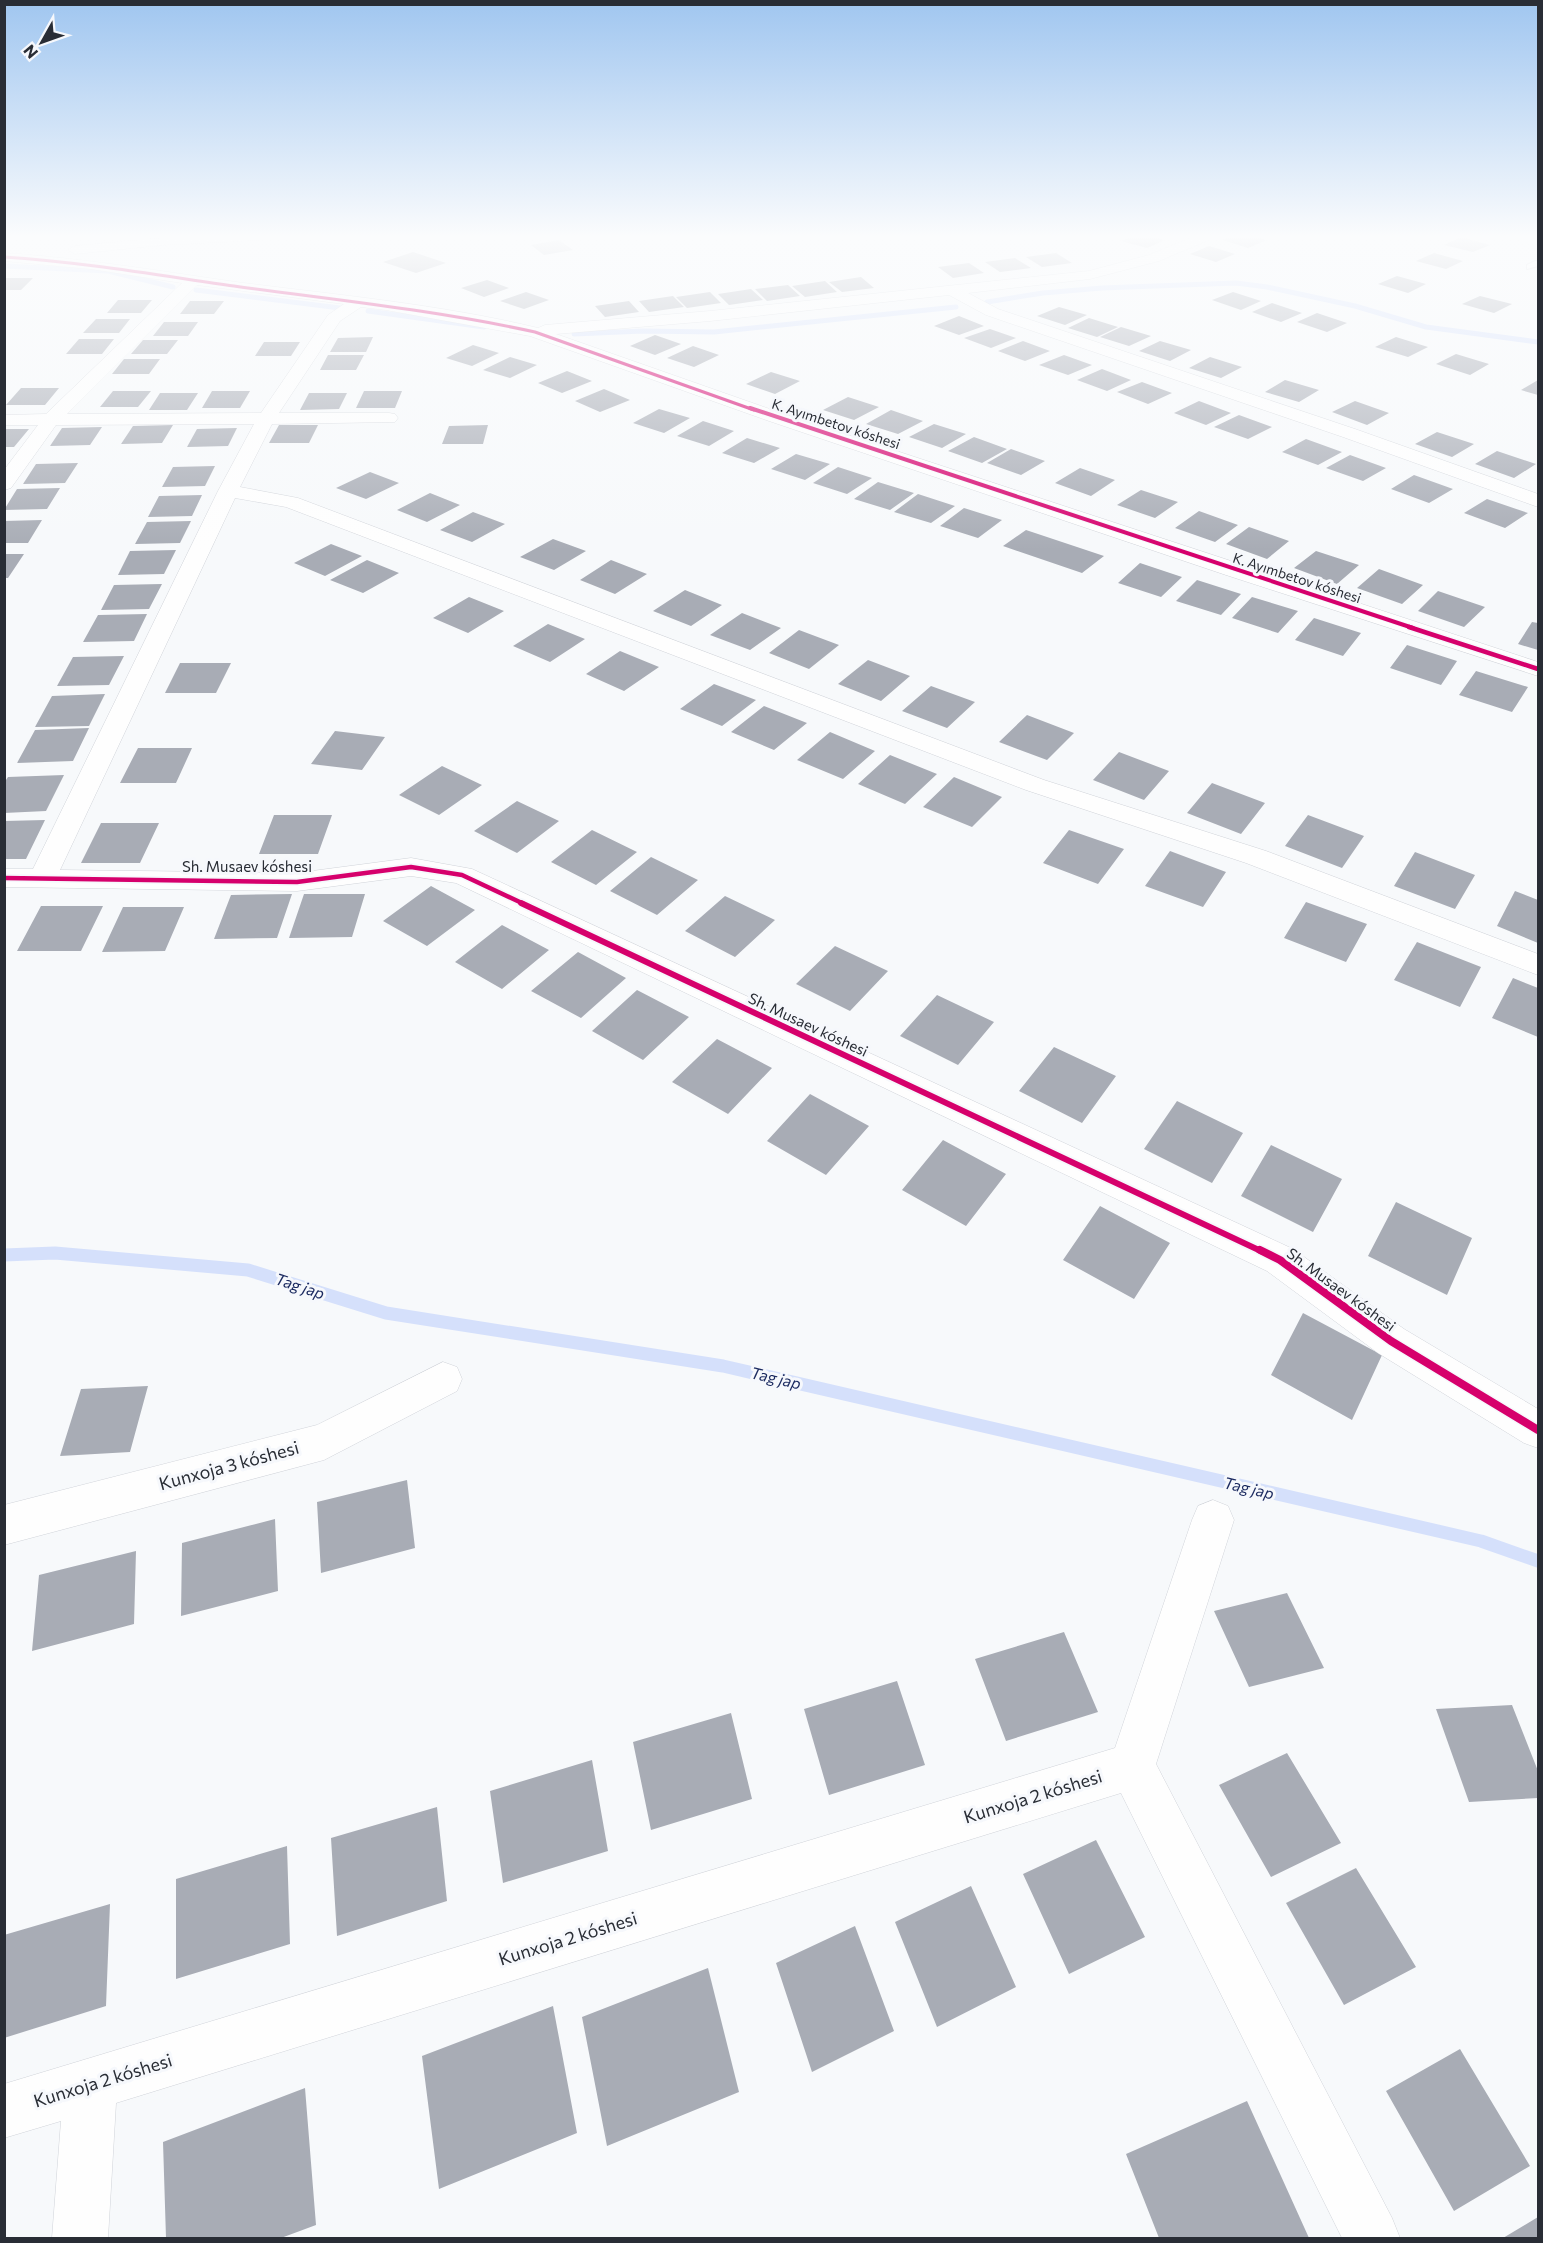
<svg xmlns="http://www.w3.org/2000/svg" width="1543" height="2243" viewBox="0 0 1543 2243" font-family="Commissioner,sans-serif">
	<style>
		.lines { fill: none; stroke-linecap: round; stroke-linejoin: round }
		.stream-far1 { stroke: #d5e0fb; stroke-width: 5 }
		.stream { stroke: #d5e0fb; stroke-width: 13 }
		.building { fill: #a8acb5 }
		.lane-casing { stroke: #d1d4da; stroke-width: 2 }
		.street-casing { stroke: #d1d4da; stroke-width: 1 }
		.lane { fill: #fefefe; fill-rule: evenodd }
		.street { fill: #fefefe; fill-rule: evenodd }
		.cycleway-far4-casing { stroke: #f6f8fc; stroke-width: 4.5 }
		.cycleway-far3-casing { stroke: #f6f8fc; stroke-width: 6 }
		.cycleway-far2-casing { stroke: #f6f8fc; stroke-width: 8 }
		.cycleway-far1-casing { stroke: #f6f8fc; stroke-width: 10 }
		.cycleway-casing { stroke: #f6f8fc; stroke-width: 11 }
		.cycleway-far4 { stroke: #d6006c; stroke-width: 3 }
		.cycleway-far3 { stroke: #d6006c; stroke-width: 4 }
		.cycleway-far2 { stroke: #d6006c; stroke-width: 4.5 }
		.cycleway-far1 { stroke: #d6006c; stroke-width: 6 }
		.cycleway { stroke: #d6006c; stroke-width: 8 }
		.labels { text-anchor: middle; stroke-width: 6; stroke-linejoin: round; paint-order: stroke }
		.far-street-label { font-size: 14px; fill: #292d35; stroke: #f6f8fc }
		.street-label { font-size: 15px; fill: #292d35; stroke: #f6f8fc }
		.water-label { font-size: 16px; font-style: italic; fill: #1a295f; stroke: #f6f8fc }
		.near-street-label { font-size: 18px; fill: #292d35; stroke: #f6f8fc }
	</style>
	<rect width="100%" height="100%" fill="#f7f9fb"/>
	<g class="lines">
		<path class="stream-far1" d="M 4,266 L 108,271 L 173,287
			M 196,290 L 340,308
			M 987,302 L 1043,293 L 1102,288 L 1236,283 L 1267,287 L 1355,306 L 1426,327 L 1538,342
			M 368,311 L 484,327
			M 574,334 L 643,331 L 714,332 L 956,307"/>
		<path class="stream" d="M 4,1255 L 55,1253 L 248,1270 L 386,1313 L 723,1366 L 1481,1541 L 1538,1561"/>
	</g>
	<path class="building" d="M 1134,236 L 1147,236 L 1165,240 L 1147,248 L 1121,241 Z
		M 1234,236 L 1250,236 L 1267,240 L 1248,248 L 1222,240 Z
		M 1461,237 L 1490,245 L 1473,252 L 1444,245 Z
		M 559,240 L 573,250 L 544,255 L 531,245 Z
		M 1209,246 L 1235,254 L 1216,262 L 1190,254 Z
		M 413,252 L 446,263 L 416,273 L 383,262 Z
		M 1056,253 L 1072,263 L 1042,267 L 1026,257 Z
		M 1434,253 L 1463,261 L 1446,269 L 1416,261 Z
		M 1015,258 L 1031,268 L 1000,272 L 985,262 Z
		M 969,263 L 984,273 L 953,278 L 938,267 Z
		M 1397,276 L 1426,284 L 1408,293 L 1378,284 Z
		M 861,277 L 874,288 L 842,292 L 829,282 Z
		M 4,278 L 33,278 L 21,290 L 4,290 Z
		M 487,280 L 509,288 L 484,297 L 461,288 Z
		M 825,281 L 837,292 L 805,297 L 792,286 Z
		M 788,285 L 800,296 L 767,301 L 755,289 Z
		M 751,289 L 763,300 L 729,305 L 718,294 Z
		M 526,292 L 549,300 L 524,309 L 500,301 Z
		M 710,292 L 721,303 L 687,308 L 676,297 Z
		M 1233,292 L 1261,301 L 1241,310 L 1212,300 Z
		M 673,296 L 684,307 L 649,312 L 639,301 Z
		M 1480,296 L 1512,304 L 1494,313 L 1462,304 Z
		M 118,300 L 152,300 L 141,313 L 107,313 Z
		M 190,301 L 224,301 L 214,314 L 180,314 Z
		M 629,301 L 639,312 L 605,317 L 595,306 Z
		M 1272,303 L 1302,313 L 1281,322 L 1252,312 Z
		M 1059,307 L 1087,315 L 1065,325 L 1037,316 Z
		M 1317,313 L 1347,323 L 1327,332 L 1297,322 Z
		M 959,316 L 984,326 L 959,335 L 934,326 Z
		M 1089,318 L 1118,327 L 1097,337 L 1068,328 Z
		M 96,319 L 130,319 L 119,333 L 83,333 Z
		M 164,322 L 198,322 L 188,336 L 153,336 Z
		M 1121,327 L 1151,336 L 1129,346 L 1100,337 Z
		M 990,329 L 1016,338 L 991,348 L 964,338 Z
		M 655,335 L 681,344 L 655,355 L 630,346 Z
		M 373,337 L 366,352 L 330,352 L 338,338 Z
		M 1396,337 L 1428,347 L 1408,357 L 1375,347 Z
		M 79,339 L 114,339 L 102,354 L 66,354 Z
		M 143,340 L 178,340 L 167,354 L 131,354 Z
		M 1023,341 L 1050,351 L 1025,361 L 998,351 Z
		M 1160,341 L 1191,350 L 1170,361 L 1139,351 Z
		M 264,342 L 300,342 L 291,356 L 255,356 Z
		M 473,345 L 499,353 L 472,366 L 446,358 Z
		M 693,346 L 719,355 L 694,367 L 667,358 Z
		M 1456,354 L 1489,364 L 1470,375 L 1436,364 Z
		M 328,355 L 364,355 L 356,370 L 320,370 Z
		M 1064,355 L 1092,365 L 1068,375 L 1039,365 Z
		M 510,357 L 537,365 L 510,378 L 483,370 Z
		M 1210,357 L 1242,367 L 1221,378 L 1189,368 Z
		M 124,359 L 160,359 L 149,374 L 112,374 Z
		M 1102,369 L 1131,380 L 1107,391 L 1077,380 Z
		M 567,371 L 592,381 L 562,393 L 538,383 Z
		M 771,372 L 800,381 L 775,394 L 746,384 Z
		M 1285,380 L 1319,390 L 1299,402 L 1265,392 Z
		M 1538,380 L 1538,395 L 1521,390 Z
		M 1142,382 L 1172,393 L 1148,404 L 1117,392 Z
		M 21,388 L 59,388 L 45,405 L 6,405 Z
		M 604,389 L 630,400 L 600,412 L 575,401 Z
		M 113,391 L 151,391 L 138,407 L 100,407 Z
		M 212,391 L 250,391 L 240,408 L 202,408 Z
		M 364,391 L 402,391 L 395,408 L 356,408 Z
		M 160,393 L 198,393 L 187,410 L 149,410 Z
		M 309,393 L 347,393 L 339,409 L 300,410 Z
		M 848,397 L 879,407 L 854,420 L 823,410 Z
		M 1199,401 L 1231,413 L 1206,425 L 1174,413 Z
		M 1355,401 L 1389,413 L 1367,425 L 1332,412 Z
		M 659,409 L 690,418 L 664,433 L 633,423 Z
		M 891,410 L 923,421 L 898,434 L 866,424 Z
		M 1239,415 L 1272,427 L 1248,439 L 1214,427 Z
		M 703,421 L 734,431 L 709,446 L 677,436 Z
		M 934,424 L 966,434 L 942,448 L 909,437 Z
		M 173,425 L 162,443 L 121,444 L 133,426 Z
		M 279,425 L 318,425 L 309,443 L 269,443 Z
		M 488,425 L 483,444 L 442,444 L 449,426 Z
		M 102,427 L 90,445 L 50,446 L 62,428 Z
		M 237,428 L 228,446 L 187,447 L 197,429 Z
		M 4,429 L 29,429 L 14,447 L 4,447 Z
		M 1437,432 L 1474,444 L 1452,457 L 1415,444 Z
		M 974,437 L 1007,449 L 982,463 L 948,451 Z
		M 747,438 L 780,448 L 754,463 L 722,453 Z
		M 1306,439 L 1342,452 L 1318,465 L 1282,452 Z
		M 1011,449 L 1045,461 L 1021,475 L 987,463 Z
		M 1497,451 L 1536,464 L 1514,478 L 1475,464 Z
		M 796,454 L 830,464 L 805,480 L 771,469 Z
		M 1350,455 L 1386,468 L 1363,481 L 1326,468 Z
		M 78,463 L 65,483 L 23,484 L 36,464 Z
		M 215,466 L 205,486 L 162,487 L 173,467 Z
		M 838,467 L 872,478 L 847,494 L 813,483 Z
		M 1080,468 L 1115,480 L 1091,496 L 1055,483 Z
		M 370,472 L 399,483 L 366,499 L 336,488 Z
		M 1414,475 L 1453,489 L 1429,503 L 1391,489 Z
		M 878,482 L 914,493 L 890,510 L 854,499 Z
		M 60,488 L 47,509 L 4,510 L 17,489 Z
		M 1141,490 L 1178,502 L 1155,518 L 1117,505 Z
		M 430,493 L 460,505 L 427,522 L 397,510 Z
		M 918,494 L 955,506 L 931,523 L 894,512 Z
		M 202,495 L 192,516 L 148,517 L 159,496 Z
		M 1487,499 L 1528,513 L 1505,528 L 1464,513 Z
		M 964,508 L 1002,520 L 978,538 L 940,526 Z
		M 1199,511 L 1238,525 L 1215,542 L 1175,528 Z
		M 473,512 L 505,524 L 472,542 L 440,530 Z
		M 42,520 L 28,543 L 4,543 L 4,521 Z
		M 191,521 L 180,543 L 135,544 L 147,522 Z
		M 1249,527 L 1289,541 L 1267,559 L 1226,544 Z
		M 1026,530 L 1104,556 L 1082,573 L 1003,546 Z
		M 553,539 L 586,551 L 554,570 L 520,557 Z
		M 331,544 L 362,556 L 325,576 L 294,563 Z
		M 176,550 L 164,574 L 118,575 L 130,551 Z
		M 1316,551 L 1359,565 L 1337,584 L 1294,568 Z
		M 4,554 L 24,554 L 8,578 L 4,578 Z
		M 367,560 L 399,573 L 363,593 L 330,580 Z
		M 611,560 L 647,574 L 615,594 L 580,580 Z
		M 1140,563 L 1182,577 L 1161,597 L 1118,583 Z
		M 1379,569 L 1423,585 L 1402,604 L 1357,588 Z
		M 1197,580 L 1241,594 L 1221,615 L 1176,601 Z
		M 162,584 L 149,609 L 101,610 L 114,585 Z
		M 685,590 L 722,605 L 691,626 L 653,611 Z
		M 1438,591 L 1485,607 L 1464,627 L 1418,611 Z
		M 469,597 L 504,611 L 468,633 L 433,618 Z
		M 1252,597 L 1298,611 L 1278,633 L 1232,618 Z
		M 742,613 L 781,628 L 750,650 L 710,635 Z
		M 147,614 L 134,641 L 83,642 L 98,615 Z
		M 1314,618 L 1361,633 L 1343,656 L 1295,640 Z
		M 1532,622 L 1538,623 L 1538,650 L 1518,644 Z
		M 548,624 L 585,639 L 550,662 L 513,646 Z
		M 799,630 L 839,645 L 809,669 L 769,653 Z
		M 1407,645 L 1457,661 L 1441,685 L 1390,668 Z
		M 620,651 L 659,667 L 624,691 L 586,674 Z
		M 124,656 L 109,685 L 57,686 L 73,657 Z
		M 868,660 L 910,676 L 881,701 L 838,684 Z
		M 180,663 L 231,663 L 216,693 L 165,693 Z
		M 1476,671 L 1528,687 L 1512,712 L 1459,695 Z
		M 714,684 L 756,700 L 722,726 L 680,709 Z
		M 931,686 L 975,702 L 947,728 L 902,711 Z
		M 105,694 L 89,726 L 35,727 L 52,696 Z
		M 764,706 L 807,723 L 774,750 L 731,732 Z
		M 1027,715 L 1074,733 L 1047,760 L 999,742 Z
		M 89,728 L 73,761 L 17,763 L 35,730 Z
		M 335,731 L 385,737 L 362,770 L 311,764 Z
		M 830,732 L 875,751 L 843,779 L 797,760 Z
		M 138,748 L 192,748 L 176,783 L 120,783 Z
		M 1119,752 L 1169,771 L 1144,800 L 1093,780 Z
		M 890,755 L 937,774 L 905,804 L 858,784 Z
		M 442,766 L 482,785 L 439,815 L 399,795 Z
		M 64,775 L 46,811 L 4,813 L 4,783 L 8,777 Z
		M 954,777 L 1002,797 L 972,827 L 923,807 Z
		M 1212,783 L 1265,803 L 1241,834 L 1187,813 Z
		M 517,801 L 559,821 L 517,853 L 474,831 Z
		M 274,815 L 332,815 L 318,854 L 259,854 Z
		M 1308,815 L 1364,836 L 1342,868 L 1285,846 Z
		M 45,820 L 26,859 L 4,859 L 4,821 Z
		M 101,823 L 159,823 L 140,863 L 81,863 Z
		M 592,830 L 637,852 L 596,885 L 551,862 Z
		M 1069,830 L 1124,849 L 1098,884 L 1043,863 Z
		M 1170,851 L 1226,872 L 1203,907 L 1145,886 Z
		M 1415,852 L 1475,875 L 1455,909 L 1394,886 Z
		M 651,857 L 698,880 L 657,915 L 610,891 Z
		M 431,886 L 475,910 L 427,946 L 383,921 Z
		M 1515,891 L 1538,900 L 1538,943 L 1497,926 Z
		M 292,894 L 277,938 L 214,939 L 231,895 Z
		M 304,894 L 365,894 L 352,937 L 289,938 Z
		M 725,896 L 775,920 L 735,957 L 685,931 Z
		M 1306,902 L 1367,924 L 1346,962 L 1284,938 Z
		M 41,906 L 103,906 L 81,951 L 17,951 Z
		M 123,907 L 184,907 L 165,951 L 102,952 Z
		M 502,925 L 549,950 L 502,989 L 455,962 Z
		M 1417,942 L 1481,967 L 1460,1007 L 1394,980 Z
		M 835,946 L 888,971 L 850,1011 L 796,984 Z
		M 578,952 L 626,978 L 581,1018 L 531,991 Z
		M 1513,978 L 1538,988 L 1538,1037 L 1492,1018 Z
		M 637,990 L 689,1017 L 643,1060 L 592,1031 Z
		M 937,995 L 994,1022 L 958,1065 L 900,1036 Z
		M 717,1039 L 772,1068 L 728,1114 L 672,1082 Z
		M 1054,1047 L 1116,1076 L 1082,1123 L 1019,1091 Z
		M 810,1094 L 869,1126 L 826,1175 L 767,1141 Z
		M 1177,1101 L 1243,1133 L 1212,1183 L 1144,1149 Z
		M 943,1140 L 1006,1174 L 966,1226 L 902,1190 Z
		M 1271,1145 L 1342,1179 L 1313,1232 L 1241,1196 Z
		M 1396,1202 L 1472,1238 L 1447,1295 L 1368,1256 Z
		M 1100,1206 L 1170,1243 L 1134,1299 L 1063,1260 Z
		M 1303,1313 L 1382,1355 L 1352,1420 L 1271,1375 Z
		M 148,1386 L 130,1452 L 60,1456 L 81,1389 Z
		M 407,1480 L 415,1548 L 321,1573 L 317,1502 Z
		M 275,1519 L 278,1591 L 181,1616 L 182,1543 Z
		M 136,1551 L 134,1624 L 32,1651 L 39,1575 Z
		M 1287,1593 L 1324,1668 L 1249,1687 L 1214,1611 Z
		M 1064,1632 L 1098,1712 L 1006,1741 L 975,1659 Z
		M 897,1681 L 925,1765 L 829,1795 L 804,1709 Z
		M 1512,1705 L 1538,1771 L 1538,1798 L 1469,1802 L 1436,1709 Z
		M 731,1713 L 752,1799 L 651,1830 L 633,1742 Z
		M 1287,1753 L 1341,1843 L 1271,1877 L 1219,1785 Z
		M 592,1760 L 608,1851 L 503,1883 L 490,1791 Z
		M 437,1807 L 447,1901 L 337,1936 L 331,1838 Z
		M 1096,1840 L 1145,1937 L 1069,1974 L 1023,1874 Z
		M 287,1846 L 290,1944 L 176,1979 L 176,1879 Z
		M 1356,1868 L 1416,1967 L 1344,2005 L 1286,1903 Z
		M 971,1886 L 1016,1987 L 937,2027 L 895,1922 Z
		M 110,1904 L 106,2006 L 4,2038 L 4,1935 Z
		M 855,1926 L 894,2031 L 812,2072 L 776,1963 Z
		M 708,1968 L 739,2092 L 607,2146 L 582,2017 Z
		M 553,2006 L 577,2133 L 439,2189 L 422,2056 Z
		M 1460,2049 L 1530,2166 L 1454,2211 L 1386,2091 Z
		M 305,2088 L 316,2225 L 281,2238 L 166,2238 L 163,2142 Z
		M 1247,2101 L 1309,2238 L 1159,2238 L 1126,2154 Z
		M 1538,2217 L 1538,2238 L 1503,2238 Z"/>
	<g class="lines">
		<defs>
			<path id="lane" d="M 1535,261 L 1538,261 L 1538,266 L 1527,269 L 1527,265 Z"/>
			<path id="street" d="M 186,236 L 267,236 L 260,240 L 162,245 L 75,254 L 68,250 L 75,246 Z
				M 1195,236 L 1213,236 L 1211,239 L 1159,261 L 1090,279 L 968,293 L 998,309 L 1355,429 L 1538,494 L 1538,507 L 1343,437 L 986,315 L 949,295 L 710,321 L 556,334 L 781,413 L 1538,662 L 1538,676 L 1226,575 L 769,421 L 530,336 L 386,310 L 361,307 L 340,321 L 279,413 L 389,413 L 395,414 L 398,418 L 395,422 L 272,424 L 240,487 L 298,498 L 1044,780 L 1266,851 L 1538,954 L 1538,975 L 1246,863 L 1026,790 L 286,507 L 235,498 L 60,870 L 297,873 L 411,858 L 472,869 L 1293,1249 L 1404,1329 L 1538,1409 L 1538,1448 L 1524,1443 L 1378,1353 L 1267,1271 L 456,883 L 411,876 L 297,891 L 4,887 L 4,869 L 33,869 L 218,491 L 254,424 L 56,425 L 11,488 L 4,490 L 4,470 L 38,425 L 4,425 L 4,415 L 46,414 L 182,283 L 91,269 L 4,261 L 4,253 C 82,258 159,271 236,282 C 337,295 439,304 538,328 L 545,325 L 710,311 L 1089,271 L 1149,255 ZM 197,285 L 344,304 L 328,315 L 261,413 L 67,414 Z
				M 443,1362 L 457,1367 L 462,1379 L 457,1391 L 324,1460 L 4,1545 L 4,1505 L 317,1425 Z
				M 1213,1500 L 1228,1506 L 1234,1520 L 1156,1764 L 1392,2218 L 1400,2238 L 1342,2238 L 1121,1793 L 116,2103 L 108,2238 L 52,2238 L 61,2121 L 4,2138 L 4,2084 L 1115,1748 L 1192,1520 L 1198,1506 Z"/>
		</defs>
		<use href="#lane" class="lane-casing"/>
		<use href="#street" class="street-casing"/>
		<use href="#lane" class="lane"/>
		<use href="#street" class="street"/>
		<defs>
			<path id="cycleway-far4" d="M 4,257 C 81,262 157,275 234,286 C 335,300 435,310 535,332 L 754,410"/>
			<path id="cycleway-far3" d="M 750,408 L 1413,628"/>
			<path id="cycleway-far2" d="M 1409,627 L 1538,669
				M 4,878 L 297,882 L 411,867 L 462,875 L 524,904"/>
			<path id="cycleway-far1" d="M 521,903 L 1263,1252"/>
			<path id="cycleway" d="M 1260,1250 L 1280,1260 L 1391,1341 L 1538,1430"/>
		</defs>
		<use href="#cycleway-far4" class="cycleway-far4-casing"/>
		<use href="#cycleway-far3" class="cycleway-far3-casing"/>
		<use href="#cycleway-far2" class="cycleway-far2-casing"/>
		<use href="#cycleway-far1" class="cycleway-far1-casing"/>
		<use href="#cycleway" class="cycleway-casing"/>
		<use href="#cycleway-far4" class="cycleway-far4"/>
		<use href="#cycleway-far3" class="cycleway-far3"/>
		<use href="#cycleway-far2" class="cycleway-far2"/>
		<use href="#cycleway-far1" class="cycleway-far1"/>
		<use href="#cycleway" class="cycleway"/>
	</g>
	<linearGradient id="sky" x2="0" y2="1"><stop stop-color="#a0c6f0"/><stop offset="0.43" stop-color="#fbfcfd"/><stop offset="1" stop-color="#fbfcfd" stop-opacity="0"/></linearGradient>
	<rect width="1543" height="550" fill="url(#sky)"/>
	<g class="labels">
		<g class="far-street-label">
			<text transform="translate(836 424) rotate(18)" y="5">K. Ayımbetov kóshesi</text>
			<text transform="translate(1297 578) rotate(18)" y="5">K. Ayımbetov kóshesi</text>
		</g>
		<g class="street-label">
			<text x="247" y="872">Sh. Musaev kóshesi</text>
			<text transform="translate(808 1025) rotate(25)" y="5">Sh. Musaev kóshesi</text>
			<text transform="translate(1341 1290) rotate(36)" y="5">Sh. Musaev kóshesi</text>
		</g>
		<g class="water-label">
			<text transform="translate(300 1286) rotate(18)" y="6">Tag jap</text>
			<text transform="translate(776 1378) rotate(13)" y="6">Tag jap</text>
			<text transform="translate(1249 1488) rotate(13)" y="6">Tag jap</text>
		</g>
		<g class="near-street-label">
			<text transform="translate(229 1466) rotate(-15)" y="6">Kunxoja 3 kóshesi</text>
			<text transform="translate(1033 1797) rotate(-17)" y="6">Kunxoja 2 kóshesi</text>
			<text transform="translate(568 1939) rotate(-17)" y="6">Kunxoja 2 kóshesi</text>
			<text transform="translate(103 2081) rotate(-17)" y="6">Kunxoja 2 kóshesi</text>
		</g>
	</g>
	<rect width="1543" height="2243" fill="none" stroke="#292d35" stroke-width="12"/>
	<g transform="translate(42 42) rotate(230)" stroke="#f6f8fc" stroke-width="4.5" paint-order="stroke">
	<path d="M0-4.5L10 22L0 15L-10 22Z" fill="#292d35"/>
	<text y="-9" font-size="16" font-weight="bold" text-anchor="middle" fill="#292d35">N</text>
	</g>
</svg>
